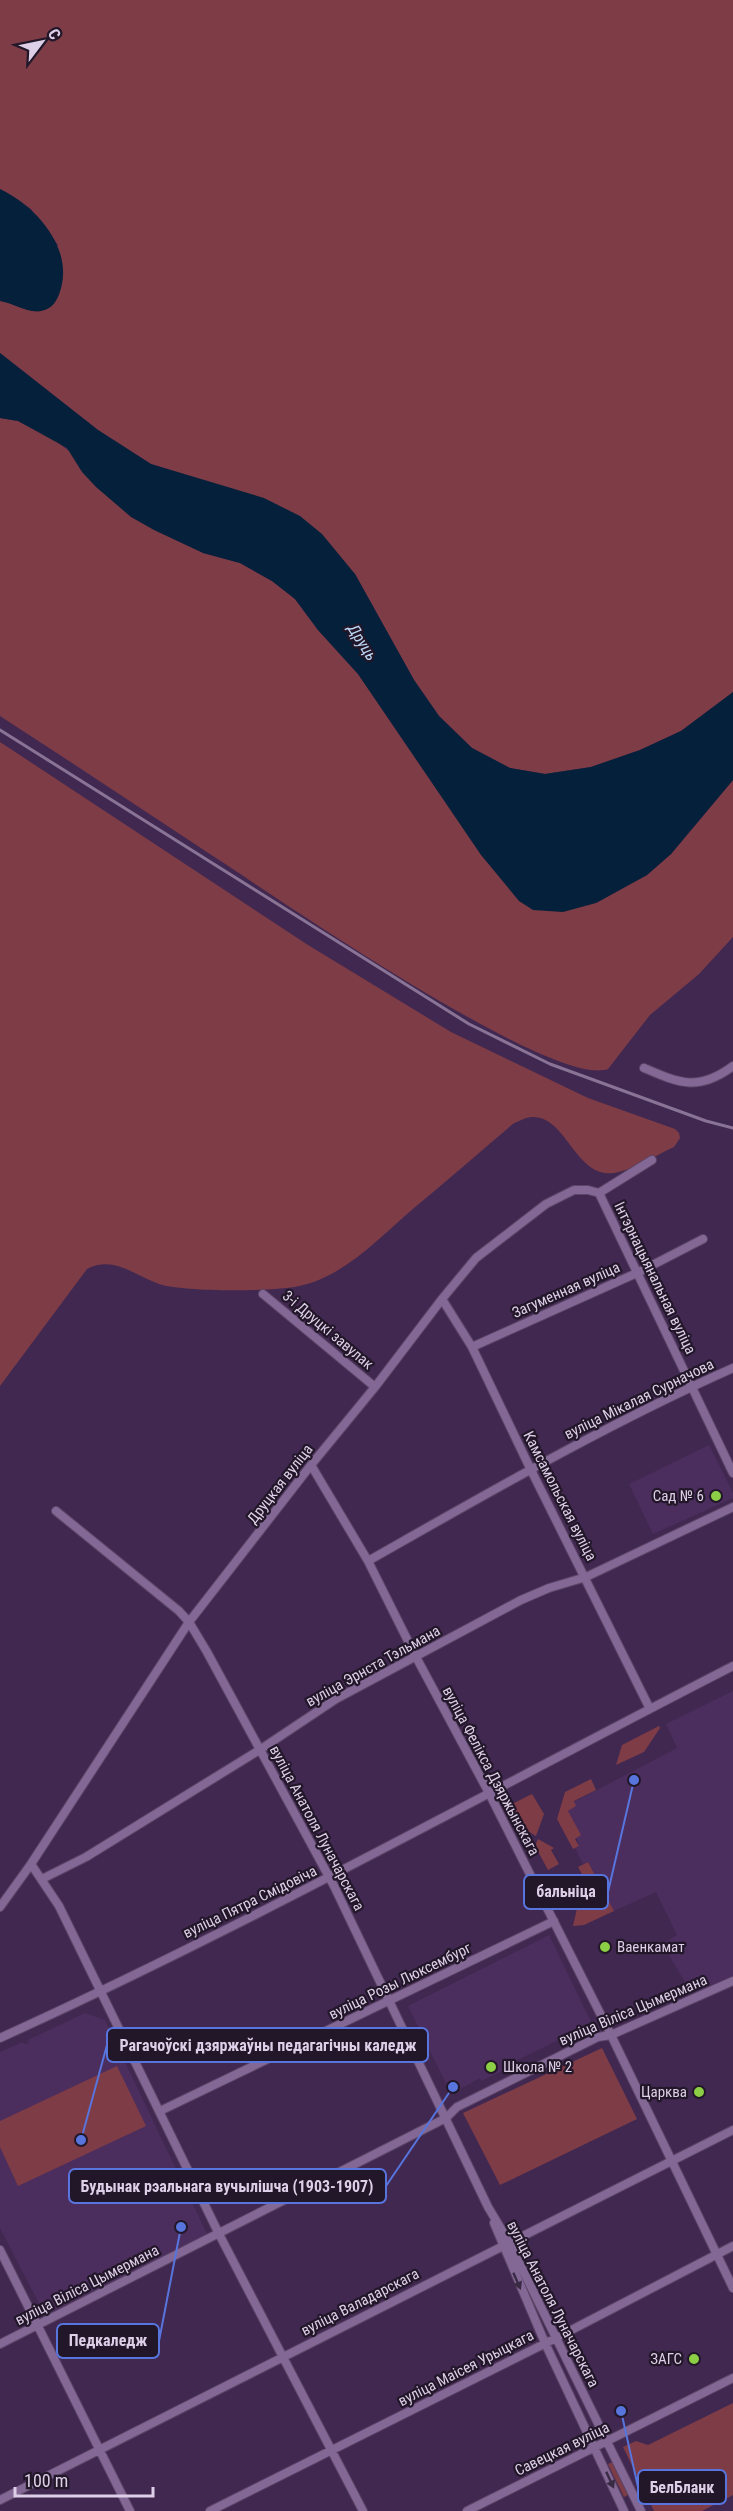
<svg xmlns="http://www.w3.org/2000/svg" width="733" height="2511" viewBox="0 0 733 2511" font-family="'Roboto Condensed',sans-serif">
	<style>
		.built { fill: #4b2e5d }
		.green { fill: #7e3c47 }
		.water { fill: #05203a }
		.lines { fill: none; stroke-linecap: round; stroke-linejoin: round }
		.street-casing { stroke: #5b4567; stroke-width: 10 }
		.street { stroke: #836895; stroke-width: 8 }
		.rail { stroke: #897496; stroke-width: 3 }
		.oneway { fill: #3a2b44 }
		.poi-dot { fill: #8cce45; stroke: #221729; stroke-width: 2 }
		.labels { text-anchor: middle; stroke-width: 4.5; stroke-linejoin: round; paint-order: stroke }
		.street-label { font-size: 15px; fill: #decfe8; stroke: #221729 }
		.poi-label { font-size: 15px; fill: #decfe8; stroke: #221729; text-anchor: end }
		.water-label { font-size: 16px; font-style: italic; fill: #bdd8f7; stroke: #221729 }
		.leader { fill: none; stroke: #5775dd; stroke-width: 2 }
		.callout-dot { fill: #5775dd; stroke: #221729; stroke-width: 2 }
		.callout { fill: #221729; stroke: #5775dd; stroke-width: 2 }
		.callout-label { font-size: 16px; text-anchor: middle; font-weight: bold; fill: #decfe8 }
	</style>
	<rect width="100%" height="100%" fill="#412850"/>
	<path class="built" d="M 709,1445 L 733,1493 L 733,1498 L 653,1534 L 629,1484 Z
		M 733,1691 L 733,1976 L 696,1993 L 690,1990 L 662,1944 L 677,1935 L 656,1892 L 614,1911 L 588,1862 L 583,1864 L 575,1848 L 579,1846 L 568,1810 L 576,1806 L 574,1802 L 677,1748 L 666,1724 Z
		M 549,1935 L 592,2024 L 503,2067 L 504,2070 L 481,2081 L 480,2078 L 451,2094 L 408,2006 Z
		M 85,2013 L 105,2020 L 207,2234 L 45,2315 L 0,2228 L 0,2052 L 23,2042 L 24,2044 L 29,2043 L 28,2040 Z"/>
	<path class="green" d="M 0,0 L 733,0 L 733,692 L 730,695 L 681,731 L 640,750 L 591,767 L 545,774 L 510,768 L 472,748 L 439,716 L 414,680 L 355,574 L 198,479 L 151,464 L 98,430 L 0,353 L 0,301 L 58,245 L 31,209 L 0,189 Z
		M 0,418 L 18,421 L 52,438 L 203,553 L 240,563 L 272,581 L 295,599 L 318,630 L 358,674 L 456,817 L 596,903 L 647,875 L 671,854 L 733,780 L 733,937 L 699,974 L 650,1015 L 608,1069 C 552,1089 272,894 213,856 C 142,809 71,762 0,716 Z
		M 0,742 L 308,945 L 451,1032 L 588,1098 L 675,1129 L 679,1133 L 680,1138 L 674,1147 C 656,1155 634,1170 614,1173 C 575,1178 566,1115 532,1117 C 526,1117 520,1121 514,1123 C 481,1151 448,1180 414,1208 C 380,1237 344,1277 299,1286 C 274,1292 181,1292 159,1284 C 134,1275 113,1255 87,1269 L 0,1386 Z
		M 659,1726 L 660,1728 L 644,1752 L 616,1765 L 622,1745 Z
		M 591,1779 L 596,1790 L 574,1801 L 576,1806 L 568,1811 L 581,1835 L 575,1839 L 579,1846 L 573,1849 L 557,1819 L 565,1792 Z
		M 532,1794 L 544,1814 L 536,1836 L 521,1827 L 510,1805 Z
		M 538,1839 L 554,1848 L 551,1850 L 559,1864 L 548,1870 L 535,1846 Z
		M 588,1862 L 614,1911 L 584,1925 L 573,1926 L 584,1878 L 578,1867 Z
		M 560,1875 L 570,1893 L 566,1911 L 550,1881 Z
		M 602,2048 L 637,2119 L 500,2185 L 463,2113 Z
		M 117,2066 L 146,2126 L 18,2186 L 0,2147 L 0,2121 Z
		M 733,2403 L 733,2495 L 702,2511 L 654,2511 L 623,2447 L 636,2441 L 648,2445 Z
		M 613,2462 L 628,2495 L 624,2497 L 608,2464 Z"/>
	<path class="water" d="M 0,189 C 34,205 70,244 62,284 C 60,293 57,303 49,308 C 33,318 15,303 0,301 Z
		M 0,353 L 98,430 L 151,464 L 264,498 L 300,516 L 322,534 L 355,574 L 414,680 L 439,716 L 472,748 L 510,768 L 545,774 L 591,767 L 640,750 L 681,731 L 733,692 L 733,780 L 671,854 L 647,875 L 596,903 L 563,912 L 533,910 L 519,901 L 481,855 L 358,674 L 318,630 L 295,599 L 272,581 L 240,563 L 203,553 L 154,530 L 131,517 L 96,487 L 82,472 L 67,448 L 18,421 L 0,418 Z"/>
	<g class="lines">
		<defs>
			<path id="street" d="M 644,1068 C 679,1083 698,1092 733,1066
				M 599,1193 L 733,1473
				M 263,1294 L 375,1387
				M 442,1299 L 472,1347 L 530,1468 L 650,1709
				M 472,1347 L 639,1272 L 703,1239
				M 311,1465 L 368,1561 L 416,1657 L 489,1793 L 611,2035 L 733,2288
				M 56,1511 L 179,1611 L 189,1622 L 207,1652 L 334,1886 L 488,2207 L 509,2242 L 641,2511
				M 368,1561 C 488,1493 607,1424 733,1368
				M 31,1864 L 59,1906 L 219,2234 L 363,2511
				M 42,1879 L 86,1857 L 261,1749 L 336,1699 L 521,1600 L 549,1588 L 586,1577 L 733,1507
				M 0,1907 L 31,1864 L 189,1622 L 311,1465 L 375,1387 L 442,1299 L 476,1258 L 546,1204 L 574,1190 L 588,1190 L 599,1193 L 652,1160
				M 0,2038 C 249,1925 489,1791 733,1666
				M 160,2111 L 554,1921
				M 494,2223 L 545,2343 L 624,2511
				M 0,2250 L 130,2511
				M 0,2344 L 446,2118 L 457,2107 L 598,2037 L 611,2035 L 733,1981
				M 0,2500 L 733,2130
				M 210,2511 L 556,2338 L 733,2246
				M 467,2511 L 733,2378"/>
		</defs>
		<use href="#street" class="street-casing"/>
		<use href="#street" class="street"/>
		<path class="rail" d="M 0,730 L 469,1024 L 550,1064 L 706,1121 L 733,1128"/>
	</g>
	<defs><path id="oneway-solid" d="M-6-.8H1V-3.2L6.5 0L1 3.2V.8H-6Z" transform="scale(1.5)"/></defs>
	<g class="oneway">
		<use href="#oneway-solid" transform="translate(517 2281) rotate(66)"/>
		<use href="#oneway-solid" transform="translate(610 2480) rotate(65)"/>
	</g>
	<g class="poi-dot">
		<circle cx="716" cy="1496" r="6"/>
		<circle cx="605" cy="1947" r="6"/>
		<circle cx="491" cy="2067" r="6"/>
		<circle cx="699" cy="2092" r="6"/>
		<circle cx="694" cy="2359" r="6"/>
	</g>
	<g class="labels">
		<g class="street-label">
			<text transform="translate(655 1278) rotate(64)" y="5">Інтэрнацыянальная вуліца</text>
			<text transform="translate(566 1290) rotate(-24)" y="5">Загуменная вуліца</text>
			<text transform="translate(328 1330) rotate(40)" y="5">3-і Друцкі завулак</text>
			<text transform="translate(639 1399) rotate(-26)" y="5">вуліца Мікалая Сурначова</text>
			<text transform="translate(280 1484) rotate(-52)" y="5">Друцкая вуліца</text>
			<text transform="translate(560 1496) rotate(63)" y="5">Камсамольская вуліца</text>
			<text transform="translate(373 1666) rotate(-29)" y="5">вуліца Эрнста Тэльмана</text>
			<text transform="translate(491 1771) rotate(62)" y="5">вуліца Фелікса Дзяржынскага</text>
			<text transform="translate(317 1828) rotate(62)" y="5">вуліца Анатоля Луначарскага</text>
			<text transform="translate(250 1902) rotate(-26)" y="5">вуліца Пятра Смідовіча</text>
			<text transform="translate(400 1981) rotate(-26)" y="5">вуліца Розы Люксембург</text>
			<text transform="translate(633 2010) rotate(-23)" y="5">вуліца Віліса Цымермана</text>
			<text transform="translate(87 2285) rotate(-27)" y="5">вуліца Віліса Цымермана</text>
			<text transform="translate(360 2302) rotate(-27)" y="5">вуліца Валадарскага</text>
			<text transform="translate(553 2304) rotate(63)" y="5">вуліца Анатоля Луначарскага</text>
			<text transform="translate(466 2368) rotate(-27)" y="5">вуліца Маісея Урыцкага</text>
			<text transform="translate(562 2449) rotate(-26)" y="5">Савецкая вуліца</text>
		</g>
		<g class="poi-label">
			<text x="704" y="1501">Сад № 6</text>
			<text x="617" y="1952" text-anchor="start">Ваенкамат</text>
			<text x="503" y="2072" text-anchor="start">Школа № 2</text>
			<text x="687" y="2097">Царква</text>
			<text x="682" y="2364">ЗАГС</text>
		</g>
		<g class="water-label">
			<text transform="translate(363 642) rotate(58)" y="6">Друць</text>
		</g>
	</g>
	<path class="leader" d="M634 1780L608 1892M81 2140L107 2045M453 2087L386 2186M181 2227L159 2341M621 2411L638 2487"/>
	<g class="callout-dot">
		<circle cx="634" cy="1780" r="6"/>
		<circle cx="81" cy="2140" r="6"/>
		<circle cx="453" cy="2087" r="6"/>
		<circle cx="181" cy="2227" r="6"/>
		<circle cx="621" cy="2411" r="6"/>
	</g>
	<g class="callout">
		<rect x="524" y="1875" width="84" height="34" rx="6"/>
		<rect x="107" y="2028" width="321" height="34" rx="6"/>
		<rect x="69" y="2169" width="317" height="34" rx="6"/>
		<rect x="57" y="2324" width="102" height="34" rx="6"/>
		<rect x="638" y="2470" width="88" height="34" rx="6"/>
	</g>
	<g class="callout-label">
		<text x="566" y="1897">бальніца</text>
		<text x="268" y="2051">Рагачоўскі дзяржаўны педагагічны каледж</text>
		<text x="227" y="2192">Будынак рэальнага вучылішча (1903-1907)</text>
		<text x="108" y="2346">Педкаледж</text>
		<text x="682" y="2493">БелБланк</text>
	</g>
	<g transform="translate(42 42) rotate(58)" stroke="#221729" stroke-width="4.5" paint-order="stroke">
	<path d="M0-4.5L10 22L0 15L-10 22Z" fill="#decfe8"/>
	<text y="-9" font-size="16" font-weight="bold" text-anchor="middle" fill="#decfe8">С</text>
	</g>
	<path d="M15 2487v9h138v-9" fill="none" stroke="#decfe8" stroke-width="3"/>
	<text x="24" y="2487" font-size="18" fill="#decfe8" stroke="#221729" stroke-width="4.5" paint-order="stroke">100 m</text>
</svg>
